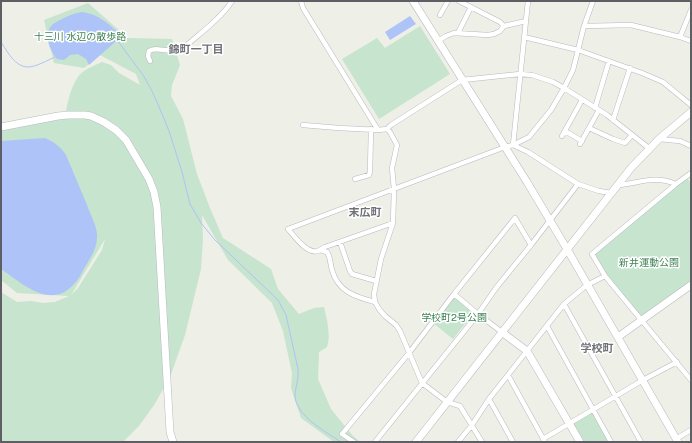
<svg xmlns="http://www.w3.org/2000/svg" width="692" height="443" viewBox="0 0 692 443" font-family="'Public Sans','Noto Sans JP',sans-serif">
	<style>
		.green { fill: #c6e4ce; fill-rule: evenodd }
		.water { fill: #aec3f7 }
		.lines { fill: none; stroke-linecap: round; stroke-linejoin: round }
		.stream { stroke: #aec3f7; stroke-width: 1 }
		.street-casing { stroke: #b8b9bf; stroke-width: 5.5 }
		.secondary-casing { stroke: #babac1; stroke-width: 8 }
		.street { stroke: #fff; stroke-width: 4.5 }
		.secondary { stroke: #fff; stroke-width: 7 }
		.labels { text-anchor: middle; stroke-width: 3; stroke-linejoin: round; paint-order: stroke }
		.park-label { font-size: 10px; fill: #3f8455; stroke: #fff }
		.neighbourhood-label { font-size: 11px; font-weight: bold; fill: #6f7177; stroke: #fff }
	</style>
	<rect width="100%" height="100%" fill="#eeefe7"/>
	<path class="green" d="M 88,3 L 128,38 L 172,39 L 180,65 L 172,85 L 171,96 L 183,119 L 197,174 L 210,208 L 223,238 L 271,269 L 278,289 L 299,314 L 314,308 L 324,307 C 327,320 331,335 327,347 L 319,352 L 318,379 L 331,409 L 352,435 L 360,442 L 334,442 L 301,418 L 291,388 L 292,373 L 283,331 L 272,303 L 228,260 L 202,215 L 203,239 L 201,269 L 185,335 L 170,377 L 154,405 L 139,426 L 123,442 L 1,442 L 1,292 L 17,302 L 31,301 L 43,303 L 55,302 L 69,296 L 17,293 L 1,280 L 1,127 L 66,112 C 68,100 73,78 84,71 C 90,67 96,65 102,62 L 111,65 L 119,73 L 140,85 L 136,74 L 100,55 L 84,68 L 54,63 L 44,20 ZM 105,239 L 102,250 L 78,288 L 71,295 Z
		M 420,26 L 450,74 L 379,119 L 342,59 L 377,38 L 385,48 Z
		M 686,177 L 691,183 L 691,285 L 641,320 L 605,276 L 592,254 Z
		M 455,296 L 475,311 L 453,339 L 433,323 Z
		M 592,412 L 609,442 L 581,442 L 571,424 Z"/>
	<path class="water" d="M 82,12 C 99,14 110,25 122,36 L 89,65 L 86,59 L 78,54 L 70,55 L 64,60 L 57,59 C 50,50 42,34 53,24 C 56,22 60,20 64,18 C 70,15 75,13 82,12 Z
		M 410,16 L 416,24 L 390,40 L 385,32 Z
		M 45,138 C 54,142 60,146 66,155 C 73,172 80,188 87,205 C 90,214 96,224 97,234 C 98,247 91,257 85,267 C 82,272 79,279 75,283 C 51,311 23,284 1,269 L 1,141 Z"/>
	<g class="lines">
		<path class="stream" d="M 117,40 L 143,75 L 151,89 L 160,109 L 169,131 L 182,172 L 190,204 L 201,223 L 215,240 L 278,300 L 286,315 L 298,369 C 299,378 296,385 295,394 C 294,415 326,432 341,442
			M 1,42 C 7,51 15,67 28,67 C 36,67 48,60 55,57"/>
		<defs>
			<path id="street" d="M 301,1 L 303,8 L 378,130
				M 459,1 L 500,22 L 504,26
				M 440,15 L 448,1
				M 584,26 L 631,25 L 680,37 L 691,41
				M 458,33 L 471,7
				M 524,37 L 578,50 L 642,73 L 663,82 L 691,105
				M 680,37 L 691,10
				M 438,41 L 446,36 L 454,33 L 488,35 L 494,34 L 500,31 L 504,26 L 526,21
				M 150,61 L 148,56 L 149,51 C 156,47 161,51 169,50 C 176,50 182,48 188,44 C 202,32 222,17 232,1
				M 595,108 L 609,61
				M 613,120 L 630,68
				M 303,125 L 339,128 L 378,130 L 387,129 L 391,125 L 462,80 L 520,74 L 532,75 L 553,82 L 564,88 L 607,115 L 650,149
				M 589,128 L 613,139 L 625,143 L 626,142 L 632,135
				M 387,129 L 390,132 L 397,145 L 392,168 L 394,189 L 393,223 L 381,259 L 374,294 L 375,302 L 379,309 L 385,316 L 396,325 L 400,331 L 422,383 L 447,402 L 460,406 L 482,442
				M 565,131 L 582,141
				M 562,136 L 582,100
				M 659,139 L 680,141 L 691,146
				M 580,144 L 599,110
				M 513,145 L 528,1
				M 513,145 L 528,152 L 578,184 L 599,191 L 611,193
				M 355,179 L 369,175 L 370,172 L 371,129
				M 618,185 C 641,183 653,175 676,184
				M 340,242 L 350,271 L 352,274 L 376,281
				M 320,250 L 325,247 L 393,223
				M 605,276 L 592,254 L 676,184 L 691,173
				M 454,294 L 478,314 L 496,288 L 531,245 L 578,184
				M 375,302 C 356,297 338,292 332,270 C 330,264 331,258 327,252 L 320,250 C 309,257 295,237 288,229 L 505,147 L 513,145 L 529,137 L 551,110 L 564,88 L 573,70 L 584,26 L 593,1
				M 564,304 L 641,442
				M 547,326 L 611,442
				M 508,375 L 545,442
				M 489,399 L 513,442
				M 543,439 L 643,380 L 677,362
				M 676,439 L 691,430
				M 354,442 L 342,434 L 409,353 L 454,294 L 515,218 L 531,245
				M 375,442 L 478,314 L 503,333
				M 458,442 L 472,425 L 489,399 L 564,304 L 587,285 L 605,276 L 691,380"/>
			<path id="secondary" d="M 413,1 L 527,182 L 567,249 L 678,442
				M 1,127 L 58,116 L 68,115 L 85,115 L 91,116 L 104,122 L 116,130 L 126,140 L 149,179 L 154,192 L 157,207 L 170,432 L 173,442
				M 503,333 L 527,351 L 580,442
				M 618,337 L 691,285
				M 416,442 L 631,168 L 659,139 L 691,112"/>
		</defs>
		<use href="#street" class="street-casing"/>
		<use href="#secondary" class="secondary-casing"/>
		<use href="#street" class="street"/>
		<use href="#secondary" class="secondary"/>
	</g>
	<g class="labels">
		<g class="park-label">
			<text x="80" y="40">十三川 水辺の散歩路</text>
			<text x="649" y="266">新井運動公園</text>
			<text x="454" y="321">学校町2号公園</text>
		</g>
		<g class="neighbourhood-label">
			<text x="196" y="53">錦町一丁目</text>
			<text x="365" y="216">末広町</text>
			<text x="597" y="352">学校町</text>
		</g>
	</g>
	<rect width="692" height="443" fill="none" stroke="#5e5f65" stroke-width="4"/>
</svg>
